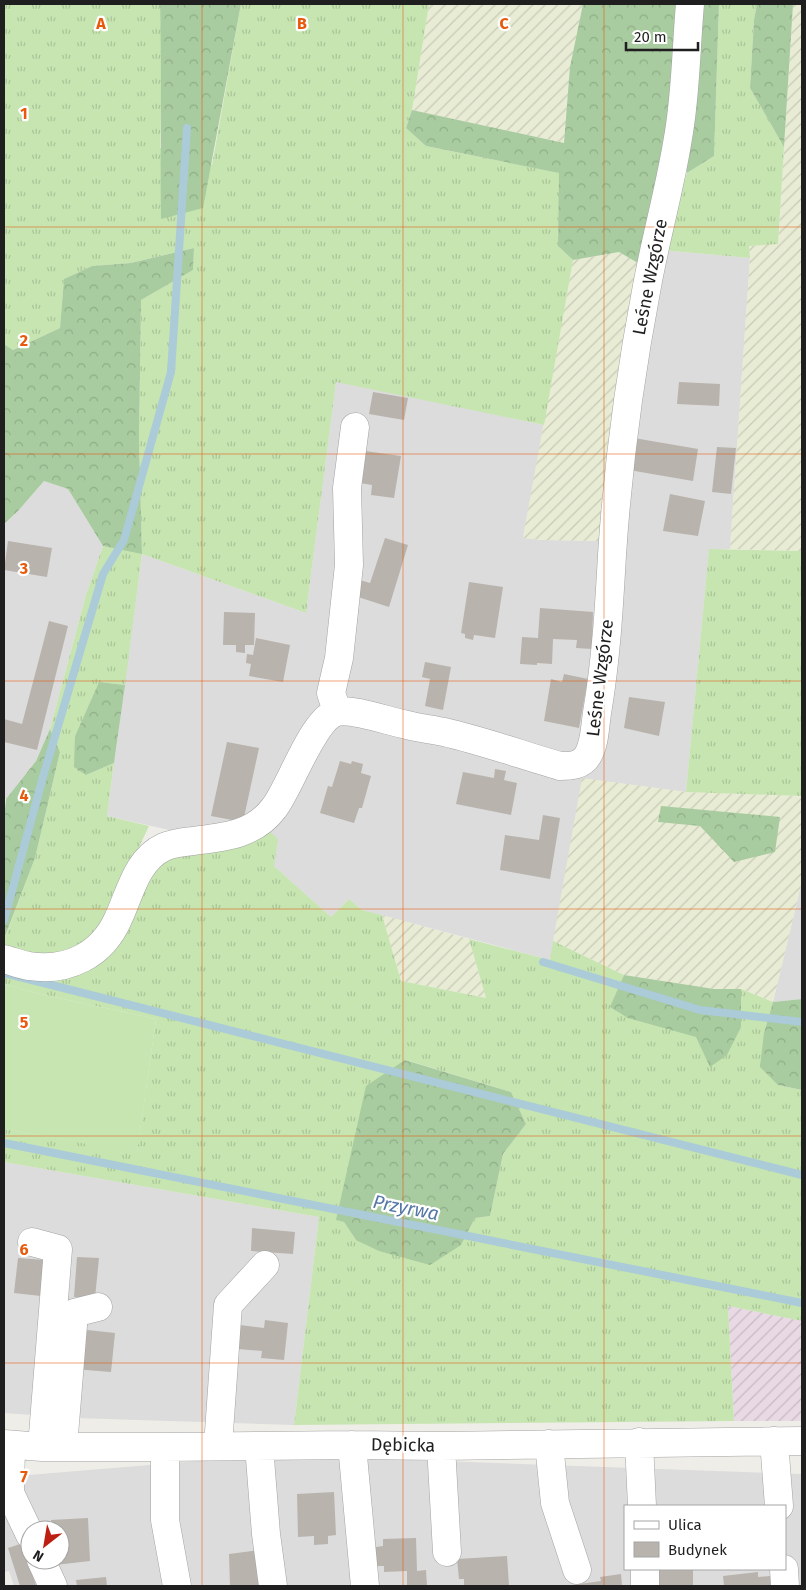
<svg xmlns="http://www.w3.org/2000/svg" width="806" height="1590" viewBox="0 0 806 1590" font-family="'Fira Sans',sans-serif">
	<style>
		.residential { fill: #dddcdc; fill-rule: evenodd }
		.industrial { fill: url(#industrial-furrows) }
		.farmland { fill: url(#farmland-furrows) }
		.grass { fill: url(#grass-tufts); fill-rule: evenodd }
		.forest { fill: url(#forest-crowns) }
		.garden { fill: #c6e5b1 }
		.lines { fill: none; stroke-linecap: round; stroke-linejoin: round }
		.stream { stroke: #abcbd9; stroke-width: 8 }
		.building { fill: #b8b3ac }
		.minor-casing { stroke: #a3a3a3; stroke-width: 29 }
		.minor { stroke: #fff; stroke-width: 28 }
		.grid { fill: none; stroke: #e8590c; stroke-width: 1; stroke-opacity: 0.55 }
		.labels { text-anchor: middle; stroke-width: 4.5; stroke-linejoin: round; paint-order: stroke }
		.street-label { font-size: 18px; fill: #1f1f1f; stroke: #fff }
		.water-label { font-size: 19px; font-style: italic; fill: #5477a7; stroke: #fff }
		.grid-label { font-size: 16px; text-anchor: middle; font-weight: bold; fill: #e8590c; stroke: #fff; stroke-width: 4.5; stroke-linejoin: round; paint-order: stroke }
	</style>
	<defs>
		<pattern id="industrial-furrows" width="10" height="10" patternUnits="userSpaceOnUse" patternTransform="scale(1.25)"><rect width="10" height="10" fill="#e8d9e4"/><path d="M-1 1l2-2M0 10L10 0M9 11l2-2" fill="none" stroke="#c7bac3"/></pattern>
		<pattern id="farmland-furrows" width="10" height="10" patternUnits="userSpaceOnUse" patternTransform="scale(1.25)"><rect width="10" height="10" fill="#e8ecd4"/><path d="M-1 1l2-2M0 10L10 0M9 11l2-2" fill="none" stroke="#c7cab6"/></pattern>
		<pattern id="grass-tufts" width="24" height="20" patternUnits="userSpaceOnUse" patternTransform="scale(1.25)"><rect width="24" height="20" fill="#c6e5b1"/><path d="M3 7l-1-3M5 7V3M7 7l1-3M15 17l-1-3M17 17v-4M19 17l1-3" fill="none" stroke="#aac498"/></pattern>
		<pattern id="forest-crowns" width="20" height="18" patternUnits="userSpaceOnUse" patternTransform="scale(1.25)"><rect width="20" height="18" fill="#a8cb9f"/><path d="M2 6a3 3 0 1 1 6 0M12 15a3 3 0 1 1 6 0" fill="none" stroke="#90ae88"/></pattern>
	</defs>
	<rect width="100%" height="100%" fill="#efede7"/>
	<path class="residential" d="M 661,250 L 750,258 L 730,549 L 709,550 L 686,792 L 595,780 L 550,960 L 362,910 L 349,899 L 331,917 L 274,866 L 183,833 L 107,816 L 142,554 L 306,613 L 336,381 L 544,425 L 523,538 L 542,540 L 622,541 Z
		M 44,481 L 68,489 L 103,546 L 86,595 L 50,729 L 36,761 L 6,799 L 4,799 L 4,524 L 18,511 Z
		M 802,881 L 802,999 L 773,1002 Z
		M 4,1162 L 319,1217 L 294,1425 L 74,1418 L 4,1413 Z
		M 272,1455 L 802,1474 L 802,1586 L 14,1586 L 9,1571 L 4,1572 L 4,1477 ZM 625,1506 L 785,1506 L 785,1569 L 625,1569 ZM 30,1530 L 60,1530 L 60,1560 L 30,1560 Z"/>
	<path class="industrial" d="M 728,1306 L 802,1321 L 802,1421 L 734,1421 Z"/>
	<path class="farmland" d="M 429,4 L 583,4 L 570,67 L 565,143 L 412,110 Z
		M 793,4 L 802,4 L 802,551 L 730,549 L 750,258 L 749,246 L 778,243 Z
		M 619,252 L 643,266 L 606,541 L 542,540 L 523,538 L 573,260 Z
		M 582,778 L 686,792 L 802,796 L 802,881 L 773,1002 L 741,989 L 714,989 L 624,975 L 553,941 Z
		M 382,915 L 469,939 L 486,998 L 401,981 Z"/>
	<path class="grass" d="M 4,4 L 160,4 L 162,59 L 160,148 L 212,165 L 241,4 L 429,4 L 412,110 L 406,128 L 426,146 L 560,173 L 558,246 L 573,260 L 544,425 L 336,382 L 306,613 L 142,554 L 125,685 L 99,682 L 75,736 L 86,775 L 114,763 L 107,816 L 149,826 L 114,900 L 93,937 L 61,955 L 4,952 L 4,940 L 35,858 L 60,752 L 50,729 L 86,595 L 103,546 L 142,553 L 139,439 L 141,300 L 193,270 L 194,248 L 131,263 L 92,266 L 64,279 L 60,328 L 13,350 L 4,344 Z
		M 719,4 L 757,4 L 754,20 L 750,88 L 784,147 L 778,244 L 749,246 L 750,258 L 661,250 L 687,173 L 714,156 Z
		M 709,549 L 802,551 L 802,796 L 686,792 Z
		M 268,830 L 278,839 L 274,866 L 331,917 L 349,899 L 362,910 L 382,915 L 401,981 L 486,998 L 469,939 L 550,960 L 553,941 L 624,975 L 611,1007 L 697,1037 L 710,1066 L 741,1027 L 741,989 L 773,1002 L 764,1033 L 778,1085 L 802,1090 L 802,1321 L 728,1306 L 734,1421 L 294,1425 L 319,1217 L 4,1162 L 4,1129 L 137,1152 L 156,1019 L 36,993 L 4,984 L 4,965 L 66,975 L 172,850 ZM 406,1060 L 511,1092 L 526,1124 L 503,1154 L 490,1216 L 475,1218 L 461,1245 L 356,1240 L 344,1222 L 337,1220 Z"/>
	<path class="forest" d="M 160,4 L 241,4 L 203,208 L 161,219 C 160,147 162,75 160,4 Z
		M 583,4 L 684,4 L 664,179 L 643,266 L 619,252 L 573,260 L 558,246 L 559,173 L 426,146 L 406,128 L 412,110 L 564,143 L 570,67 Z
		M 699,4 L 719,4 L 714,156 L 687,173 L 685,161 Z
		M 757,4 L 793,4 L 784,147 L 750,88 L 754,20 Z
		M 194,248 L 193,270 L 141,300 L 139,439 L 142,554 L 103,546 L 68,489 L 44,481 L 18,511 L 4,524 L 4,344 L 13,350 L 60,328 L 64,279 L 92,266 L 131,263 Z
		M 99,682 L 125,685 L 114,763 L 86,775 L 74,767 L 75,736 Z
		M 50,729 L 60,752 L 35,858 L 4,939 L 4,819 L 6,799 L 36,761 Z
		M 661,806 L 780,817 L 775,852 L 734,862 L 700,826 L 658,822 Z
		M 624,975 L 714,989 L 741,989 L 741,1027 L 727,1055 L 710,1067 L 696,1037 L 628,1018 L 610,1007 Z
		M 802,999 L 802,1090 L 778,1085 L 760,1067 L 764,1033 L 773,1002 Z
		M 405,1060 L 511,1092 L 526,1124 L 503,1154 L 490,1216 L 475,1218 L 461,1245 L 430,1265 L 379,1251 L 356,1240 L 344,1222 L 336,1220 L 366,1086 Z"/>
	<path class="garden" d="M 4,984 L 36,993 L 156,1019 L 137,1153 L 4,1129 Z"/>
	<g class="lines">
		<path class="stream" d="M 4,920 L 43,777 L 103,574 L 124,540 L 171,372 L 187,128
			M 543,962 L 700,1010 L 802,1022
			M 4,973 L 802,1175
			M 4,1143 L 802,1303"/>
	</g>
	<path class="building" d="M 679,382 L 720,384 L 719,406 L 677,404 Z
		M 373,392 L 408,398 L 404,420 L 369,414 Z
		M 634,438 L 698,449 L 693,481 L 629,470 Z
		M 717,447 L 736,448 L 731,494 L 712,492 Z
		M 365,451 L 401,456 L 394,498 L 371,495 L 372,485 L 360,483 Z
		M 670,494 L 705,501 L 698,536 L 663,531 Z
		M 385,538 L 408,545 L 389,607 L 355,596 L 360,580 L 370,583 Z
		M 8,541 L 52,548 L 47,577 L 4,570 Z
		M 469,582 L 503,587 L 495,638 L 474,635 L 473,640 L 465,638 L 465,634 L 461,633 Z
		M 540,608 L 593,612 L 592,649 L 576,648 L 577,640 L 553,639 L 552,664 L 537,663 L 537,665 L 520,664 L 522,637 L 538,638 Z
		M 224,612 L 255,613 L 254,645 L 245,645 L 245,653 L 236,652 L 236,645 L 223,645 Z
		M 49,621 L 68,626 L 37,750 L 4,742 L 4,719 L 22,724 Z
		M 256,638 L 290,645 L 283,682 L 249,676 L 251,664 L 246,663 L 247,654 L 253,655 Z
		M 425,662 L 451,667 L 443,710 L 425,706 L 430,679 L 422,677 Z
		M 564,674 L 588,679 L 579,728 L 544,721 L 551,679 L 562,682 Z
		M 629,697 L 665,702 L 659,736 L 624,728 Z
		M 227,742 L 259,748 L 243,822 L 211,816 Z
		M 340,761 L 351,764 L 352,761 L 363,764 L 361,773 L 371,776 L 362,808 L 359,808 L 354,823 L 320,813 L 328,786 L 332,787 Z
		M 495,769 L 506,771 L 504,780 L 517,783 L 511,815 L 456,804 L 463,772 L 494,778 Z
		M 543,815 L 560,818 L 550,879 L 500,870 L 505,835 L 539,840 Z
		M 252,1228 L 295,1232 L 293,1254 L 251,1251 Z
		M 77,1257 L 99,1258 L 95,1298 L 74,1297 Z
		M 18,1258 L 45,1260 L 41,1296 L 14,1293 Z
		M 265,1320 L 288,1323 L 284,1360 L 261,1358 L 262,1351 L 238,1349 L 240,1325 L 264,1328 Z
		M 78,1329 L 115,1333 L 111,1372 L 74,1369 Z
		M 334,1492 L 336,1535 L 328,1536 L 328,1544 L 314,1545 L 314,1536 L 298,1537 L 297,1494 Z
		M 88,1518 L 90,1561 L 55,1565 L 55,1560 L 60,1560 L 60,1530 L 52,1530 L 51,1520 Z
		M 416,1538 L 417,1571 L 426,1570 L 427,1586 L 407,1586 L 407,1571 L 384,1572 L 384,1566 L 376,1566 L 376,1547 L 383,1546 L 383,1539 Z
		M 23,1543 L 36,1586 L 20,1586 L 8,1548 Z
		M 260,1550 L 264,1586 L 230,1586 L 229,1554 Z
		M 507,1556 L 509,1585 L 464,1586 L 464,1579 L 459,1579 L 457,1559 Z
		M 652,1569 L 693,1569 L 693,1586 L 652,1586 Z
		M 758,1572 L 758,1577 L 770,1576 L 772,1586 L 724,1586 L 723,1576 Z
		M 621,1574 L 622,1586 L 565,1586 L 601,1581 L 600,1577 Z
		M 106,1577 L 107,1586 L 77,1586 L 76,1580 Z"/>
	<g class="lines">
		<defs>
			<path id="minor" d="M 337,711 L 331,693 L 339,658 L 349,565 L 347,488 L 355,427
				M 4,959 C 12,961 21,965 29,966 C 68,972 102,955 118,919 C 130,894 136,860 164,847 C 173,843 183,842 193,841 C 224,837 254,835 274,808 C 290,788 313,718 337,712 C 351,708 388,721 403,724 C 417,728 430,729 444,732 C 483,741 522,755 560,766 C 570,766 582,766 588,755 C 595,743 595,726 597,713 C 606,660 609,608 612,555 C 618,464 630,375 647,286 C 656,237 670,188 678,138 C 686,94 686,48 690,4
				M 32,1242 L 58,1249 L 42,1447
				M 774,1441 L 779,1506
				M 639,1442 L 642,1506
				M 4,1444 L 42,1447 L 165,1447 L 352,1445 L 441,1446 L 802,1441
				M 549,1444 L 555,1503 L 577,1570
				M 11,1445 L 10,1493 L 30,1535
				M 352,1445 L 365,1586
				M 218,1446 L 228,1305 L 265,1265
				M 259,1446 L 266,1534 L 273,1586
				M 441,1446 L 447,1552
				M 63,1447 L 74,1313 L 98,1307
				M 165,1447 L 165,1520 L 177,1586
				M 41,1560 L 53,1586
				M 645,1569 L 645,1586
				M 784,1569 L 785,1586"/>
		</defs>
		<use href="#minor" class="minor-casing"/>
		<use href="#minor" class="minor"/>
	</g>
	<path class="grid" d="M 202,4 L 202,1586M 403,4 L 403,1586M 604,4 L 604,1586M 4,227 L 802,227M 4,454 L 802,454M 4,681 L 802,681M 4,909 L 802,909M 4,1136 L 802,1136M 4,1363 L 802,1363"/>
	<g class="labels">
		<g class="street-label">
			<text transform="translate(650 277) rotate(-79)" y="6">Leśne Wzgórze</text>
			<text transform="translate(600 678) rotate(-83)" y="6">Leśne Wzgórze</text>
			<text transform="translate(403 1445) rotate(1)" y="6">Dębicka</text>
		</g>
		<g class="water-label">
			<text transform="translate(406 1207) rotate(11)" y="7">Przyrwa</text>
		</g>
	</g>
	<g class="grid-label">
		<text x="101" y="29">A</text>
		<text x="302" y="29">B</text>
		<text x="504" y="29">C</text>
		<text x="24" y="119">1</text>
		<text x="24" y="346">2</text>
		<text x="24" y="574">3</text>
		<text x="24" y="801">4</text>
		<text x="24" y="1028">5</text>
		<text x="24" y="1255">6</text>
		<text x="24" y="1482">7</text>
	</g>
	<rect width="806" height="1590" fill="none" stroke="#1f1f1f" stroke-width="10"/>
	<rect x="624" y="1505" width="162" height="65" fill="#ffffff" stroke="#a5a5a5"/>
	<rect x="634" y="1521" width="25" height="8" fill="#ffffff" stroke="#a5a5a5"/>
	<text x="668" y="1530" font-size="15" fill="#1f1f1f">Ulica</text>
	<rect x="634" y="1542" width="25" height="15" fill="#b8b3ac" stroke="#a5a5a5"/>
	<text x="668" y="1555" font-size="15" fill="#1f1f1f">Budynek</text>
	<g transform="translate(45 1545) rotate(211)"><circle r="24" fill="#ffffff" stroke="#a5a5a5"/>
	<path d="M0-4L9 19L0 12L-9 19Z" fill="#bd1f12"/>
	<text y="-8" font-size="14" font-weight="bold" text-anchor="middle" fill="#1f1f1f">N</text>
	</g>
	<path d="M626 42v8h72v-8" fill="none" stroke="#1f1f1f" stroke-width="2.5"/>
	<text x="634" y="42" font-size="15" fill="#1f1f1f" stroke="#ffffff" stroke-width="4" paint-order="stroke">20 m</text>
</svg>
